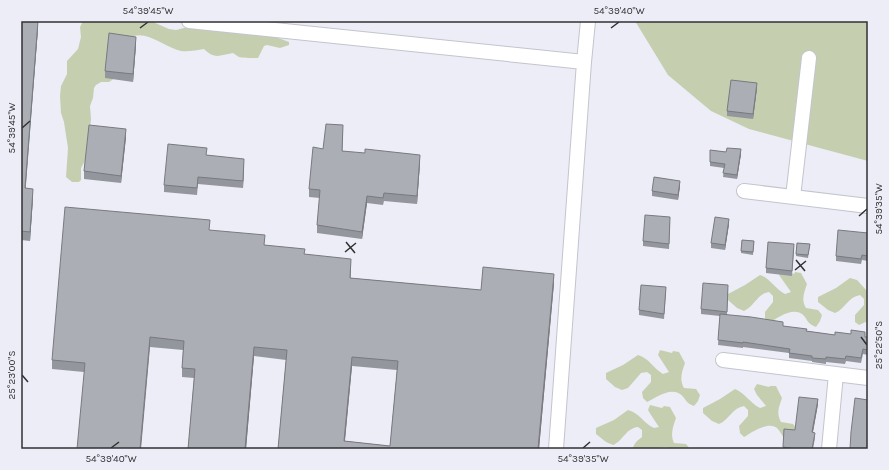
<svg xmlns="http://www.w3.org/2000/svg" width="889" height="470" viewBox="0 0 889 470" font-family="Karla,sans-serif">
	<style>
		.green { fill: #c5cfb0 }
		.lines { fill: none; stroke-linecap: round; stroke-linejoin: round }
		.street-casing { stroke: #c3c5cd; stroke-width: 16 }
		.street { stroke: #fff; stroke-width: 14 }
		.wall { fill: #94969d; fill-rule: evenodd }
		.shaded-wall { fill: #787a7f }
		.building { fill: #acaeb6; stroke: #787a7f; fill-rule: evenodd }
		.ticks { fill: none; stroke: #313134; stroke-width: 1.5 }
		.neatline { fill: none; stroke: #313134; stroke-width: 1.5 }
		.ticks-label { font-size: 10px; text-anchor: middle; fill: #313134 }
	</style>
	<rect width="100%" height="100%" fill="#ecedf6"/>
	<path class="green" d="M 83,21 L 153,22 L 169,29 L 176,30 L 192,26 L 257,35 L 273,36 L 289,42 L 289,45 L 280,48 L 267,45 L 264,46 L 258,58 C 255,58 241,58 239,57 C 237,56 235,54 233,53 C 220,55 215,60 204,49 C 197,50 188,52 181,51 C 166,48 149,32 134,36 L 129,40 L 115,78 L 109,82 L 101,82 L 96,85 L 94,88 L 93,98 L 90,106 L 91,119 L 87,157 L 81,168 L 81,180 L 79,182 L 72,182 L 66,177 L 68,148 L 64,122 L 61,113 L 60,96 L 61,86 L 67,74 L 67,61 L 78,49 L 81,37 L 80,27 Z
		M 635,21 L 868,21 L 868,161 L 749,129 L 711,111 L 668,75 Z
		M 782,270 L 794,274 L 795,272 L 801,273 L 807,284 C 804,293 801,300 806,308 L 818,310 L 822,315 L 820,321 L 816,327 C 806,323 808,319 802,314 C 792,307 777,318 769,323 L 765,319 L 765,312 L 773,302 L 773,296 L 769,292 C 757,294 755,306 744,311 L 737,308 L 728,300 L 728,294 L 745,285 L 760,275 C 771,279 775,289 785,294 L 791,292 L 779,275 Z
		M 850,278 L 857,280 L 868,292 L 868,321 L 859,325 L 855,322 L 855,315 L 864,305 L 864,299 L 860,295 C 848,297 845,309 835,313 L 828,310 L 818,302 L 818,297 L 836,288 Z
		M 660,350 L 672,353 L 673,351 L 679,352 L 685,363 C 682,372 679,379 684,388 L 696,389 L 700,395 L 698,401 L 694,406 C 685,403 686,398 680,394 C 670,387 655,398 647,402 L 643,398 L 642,392 L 651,382 L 651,375 L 647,372 L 641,373 L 628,388 L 622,390 L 615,387 L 606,379 L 606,373 L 623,365 L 638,355 C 649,358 653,368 663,374 L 669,372 L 658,355 Z
		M 757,384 L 769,387 L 770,386 L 776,386 L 782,398 C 779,407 776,413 781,422 L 793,424 L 797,429 L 785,439 C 782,436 780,431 777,428 C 768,421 752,432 744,437 L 740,433 L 739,426 L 748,416 L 748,410 L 744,406 C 732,408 729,420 719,424 L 712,421 L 703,413 L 703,408 L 720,399 L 735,389 C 745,393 750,403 760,408 L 766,406 L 757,395 L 754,389 Z
		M 650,405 L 662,408 L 664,406 L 670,407 L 676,418 C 673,427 670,434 674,443 L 686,444 L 690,449 L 671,449 L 666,447 L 652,449 L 633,449 C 633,444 638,440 642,437 L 642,430 L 638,427 C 626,428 623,441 613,445 L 606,442 L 596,434 L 596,428 L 614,420 L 628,410 C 640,413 643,423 654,428 L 659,427 L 651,415 L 648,410 Z"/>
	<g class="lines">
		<defs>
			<path id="street" d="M 189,21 L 584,62
				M 744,191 L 868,206
				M 793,197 L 809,58
				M 723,360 L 868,378
				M 556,449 L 584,62 L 588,21
				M 829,449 L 836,374"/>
		</defs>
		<use href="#street" class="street-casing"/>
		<use href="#street" class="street"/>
	</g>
	<path class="wall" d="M 21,21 L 38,29 L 25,188 L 33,198 L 30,241 L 21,240 Z
		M 136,45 L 133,82 L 105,78 L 105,71 Z
		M 757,88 L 753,119 L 727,116 L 727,111 Z
		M 343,133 L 342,151 L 420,163 L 417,204 L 384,201 L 383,205 L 367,203 L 362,239 L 317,233 L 317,225 L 320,198 L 309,197 L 309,189 L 323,149 Z
		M 126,137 L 121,183 L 84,179 L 84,171 Z
		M 710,150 L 741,154 L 737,179 L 723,177 L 724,168 L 710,166 Z
		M 207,155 L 244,166 L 243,188 L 198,184 L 197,195 L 164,192 L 164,185 Z
		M 680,186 L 678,200 L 652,196 L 652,191 Z
		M 670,222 L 669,249 L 643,246 L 643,241 Z
		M 729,224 L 725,250 L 711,248 L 711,243 Z
		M 210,230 L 265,245 L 305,255 L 351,268 L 350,278 L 481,290 L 554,283 L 539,449 L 278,449 L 286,360 L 254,356 L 246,449 L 188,449 L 194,378 L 182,377 L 182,368 L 183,350 L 150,347 L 84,372 L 52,369 L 52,360 ZM 352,366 L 397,370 L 390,446 L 345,441 Z
		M 868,231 L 868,261 L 862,260 L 861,264 L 836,261 L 836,256 L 868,233 Z
		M 742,240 L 754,241 L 753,255 L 741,253 Z
		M 797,243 L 810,244 L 808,258 L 796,256 Z
		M 794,249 L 792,276 L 766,273 L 766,268 Z
		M 728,290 L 727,315 L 807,331 L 835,335 L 868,337 L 868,355 L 863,354 L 861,363 L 846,361 L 845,364 L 826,362 L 826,364 L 812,362 L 812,361 L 789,358 L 789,353 L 743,347 L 743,348 L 718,345 L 720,316 L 701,314 L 701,309 Z
		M 666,292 L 664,319 L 639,315 L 639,310 Z
		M 818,404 L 813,432 L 815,438 L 813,449 L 783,449 L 784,429 L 795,430 Z"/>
	<path class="shaded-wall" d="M 38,21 L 38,29 L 25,197 L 25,188 Z
		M 136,37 L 136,45 L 133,82 L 133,74 Z
		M 757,83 L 757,88 L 753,119 L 753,114 Z
		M 343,125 L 343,133 L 342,159 L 342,151 Z
		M 126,129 L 126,137 L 121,183 L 121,176 Z
		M 741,149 L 741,154 L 737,179 L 737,175 Z
		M 420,155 L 420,163 L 417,204 L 417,196 Z
		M 244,159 L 244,166 L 243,188 L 243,181 Z
		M 680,181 L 680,186 L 678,200 L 678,195 Z
		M 33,189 L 33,198 L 30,241 L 30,232 Z
		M 367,196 L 367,203 L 362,239 L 362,232 Z
		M 729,219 L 729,224 L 725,250 L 725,245 Z
		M 351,259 L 351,268 L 350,287 L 350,278 Z
		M 554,274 L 554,283 L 539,449 L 538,449 Z
		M 150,337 L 150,347 L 141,449 L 140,449 Z
		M 254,347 L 254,356 L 246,449 L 245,449 Z
		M 352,357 L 352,366 L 344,449 L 344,441 Z
		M 818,399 L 818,404 L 812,437 L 812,432 Z"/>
	<path class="building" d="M 21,21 L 38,21 L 25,188 L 33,189 L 30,232 L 21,231 Z
		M 109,33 L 136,37 L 133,74 L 105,71 Z
		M 731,80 L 757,83 L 753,114 L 727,111 Z
		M 326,124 L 343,125 L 342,151 L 365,153 L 365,149 L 420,155 L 417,196 L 384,193 L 383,198 L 367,196 L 362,232 L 317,225 L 320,190 L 309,189 L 313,147 L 323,149 Z
		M 89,125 L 126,129 L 121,176 L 84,171 Z
		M 168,144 L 207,148 L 206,155 L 244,159 L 243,181 L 198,177 L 197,188 L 164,185 Z
		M 727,148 L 741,149 L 737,175 L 723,173 L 725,164 L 710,162 L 710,150 L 726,152 Z
		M 654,177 L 680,181 L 678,195 L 652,191 Z
		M 65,207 L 210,220 L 209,230 L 265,235 L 264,245 L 305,249 L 304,254 L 351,259 L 350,278 L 481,290 L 483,267 L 554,274 L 538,449 L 278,449 L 287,350 L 254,347 L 245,449 L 188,449 L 195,369 L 182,368 L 184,341 L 150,337 L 140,449 L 77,449 L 85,363 L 52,360 ZM 352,357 L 398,361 L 390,446 L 344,441 Z
		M 645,215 L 670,217 L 669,244 L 643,241 Z
		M 715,217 L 729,219 L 725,245 L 711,243 Z
		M 838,230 L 868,233 L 868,231 L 868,256 L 862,255 L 861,259 L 836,256 Z
		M 742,240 L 754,241 L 753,252 L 741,251 Z
		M 768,242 L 794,244 L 792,271 L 766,268 Z
		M 797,243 L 810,244 L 808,255 L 796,254 Z
		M 703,283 L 728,285 L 727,312 L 701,309 Z
		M 641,285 L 666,287 L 664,314 L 639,310 Z
		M 720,314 L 751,317 L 783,322 L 783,326 L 807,329 L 806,331 L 835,335 L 835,332 L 851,334 L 851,330 L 865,332 L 865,337 L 868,337 L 868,350 L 863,349 L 861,358 L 846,356 L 845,359 L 826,357 L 826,359 L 812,358 L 812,356 L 789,353 L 790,349 L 743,342 L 743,343 L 718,340 Z
		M 799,397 L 818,399 L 812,432 L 815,433 L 812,449 L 796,449 L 783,447 L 784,429 L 795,430 Z
		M 855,398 L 868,400 L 868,449 L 850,449 L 851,432 Z"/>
	<path class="ticks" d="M 140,28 L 148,22M 611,28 L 619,22M 22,128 L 30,121M 859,216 L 867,209M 346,242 L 355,253M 345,252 L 356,243M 796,260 L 805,271M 795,270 L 806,261M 861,337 L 867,345M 22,375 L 28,382M 111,448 L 119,442M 583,448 L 590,442"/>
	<rect width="889" height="470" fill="none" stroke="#ecedf6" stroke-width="44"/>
	<rect x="22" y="22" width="845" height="426" class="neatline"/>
	<g class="ticks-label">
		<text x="148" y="14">54°39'45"W</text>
		<text x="619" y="14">54°39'40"W</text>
		<text transform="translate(11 128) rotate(-90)" y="4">54°39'45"W</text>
		<text transform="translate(878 209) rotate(-90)" y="4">54°39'35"W</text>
		<text transform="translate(878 345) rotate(-90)" y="4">25°22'50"S</text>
		<text transform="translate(11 375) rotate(-90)" y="4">25°23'00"S</text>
		<text x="111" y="462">54°39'40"W</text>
		<text x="583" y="462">54°39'35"W</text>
	</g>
</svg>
